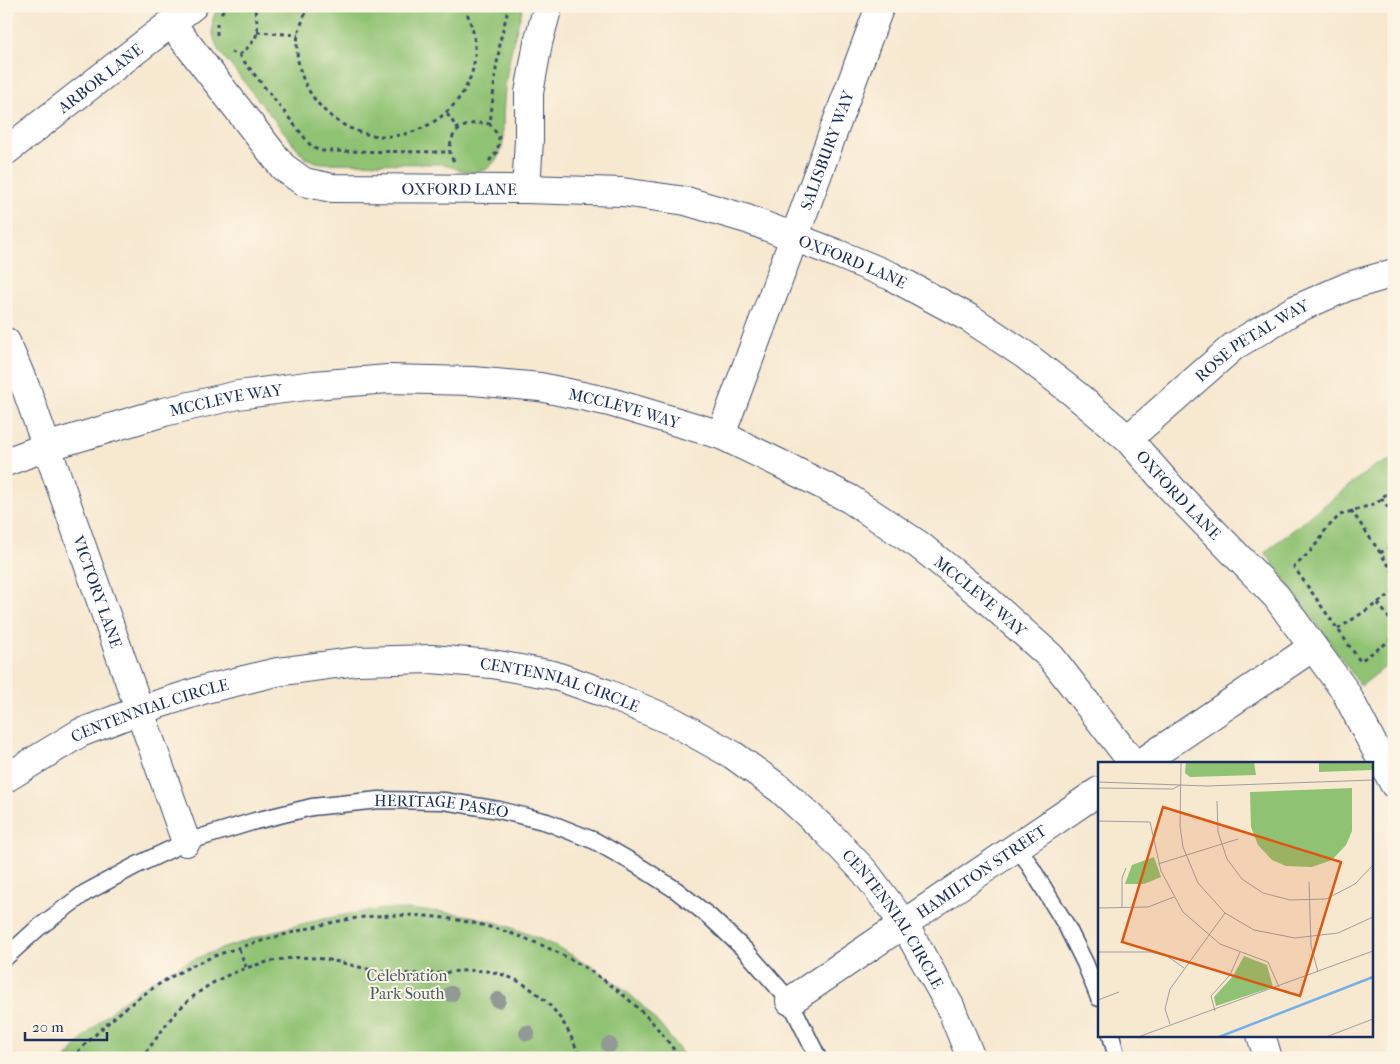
<svg xmlns="http://www.w3.org/2000/svg" width="1400" height="1064" viewBox="0 0 1400 1064" font-family="'IM FELL French Canon',serif">
	<style>
		.green { fill: #90c273; stroke: #567868 }
		.lines { fill: none; stroke-linecap: round; stroke-linejoin: round }
		.service-casing { stroke: #3c4b6f; stroke-width: 19 }
		.minor-casing { stroke: #3c4b6f; stroke-width: 30 }
		.tertiary-casing { stroke: #3c4b6f; stroke-width: 30 }
		.path { stroke: #3c4b6f; stroke-width: 3; stroke-dasharray: 4 4; stroke-linecap: butt }
		.service { stroke: #fff; stroke-width: 16 }
		.minor { stroke: #fff; stroke-width: 28 }
		.tertiary { stroke: #fff; stroke-width: 28 }
		.tree { fill: #919a95 }
		.labels { text-anchor: middle; stroke-width: 4; stroke-linejoin: round; paint-order: stroke }
		.street-label { font-size: 16px; fill: #1b2f5e; stroke: #fcf5e5 }
		.park-label { font-size: 16px; fill: #3e5b64; stroke: #fcf5e5 }
		.inset-river { fill: none; stroke: #77b0e7; stroke-width: 2.5 }
		.inset-road { fill: none; stroke: #9f9ea2; stroke-width: 1 }
		.view { fill: #de5710; fill-opacity: 0.15; stroke: #de5710; stroke-width: 2.5 }
		.inset-edge { fill: none; stroke: #1b2f5e; stroke-width: 2.5 }
	</style>
	<rect width="100%" height="100%" fill="#fcf5e5"/>
	<filter id="ink" filterUnits="userSpaceOnUse"><feTurbulence type="fractalNoise" baseFrequency=".02" numOctaves="2"/><feDisplacementMap in="SourceGraphic" scale="10" xChannelSelector="R" yChannelSelector="G"/><feConvolveMatrix kernelMatrix="1 2 1 2 8 2 1 2 1" color-interpolation-filters="sRGB"/></filter>
	<filter id="wash" filterUnits="userSpaceOnUse"><feTurbulence type="fractalNoise" baseFrequency=".0096" numOctaves="4" result="noise"/><feDisplacementMap in="SourceGraphic" scale="20" xChannelSelector="R" yChannelSelector="G"/><feGaussianBlur stdDeviation="1.12" result="paint"/><feColorMatrix in="noise" values="0 0 0 0 0 0 0 0 0 0 0 0 0 0 0 0 0 1.4 0 .05"/><feComposite in="paint" operator="in"/></filter>
	<g filter="url(#wash)">
		<rect width="100%" height="100%" fill="#f7e8d0"/>
		<path class="green" d="M 220,6 L 523,6 C 516,31 509,56 506,81 C 504,96 503,112 503,127 C 503,136 504,144 500,153 C 497,160 491,166 485,170 C 470,177 455,167 441,164 L 319,163 L 305,158 L 219,51 C 212,37 208,19 220,6 Z
			M 1394,460 L 1394,660 L 1361,686 L 1265,552 L 1374,466 Z
			M 384,909 C 411,910 437,910 464,915 C 520,924 594,961 636,1000 C 655,1017 670,1038 686,1058 L 66,1058 C 89,1030 116,1004 147,984 C 174,966 205,954 236,944 C 285,927 333,915 384,909 Z"/>
	</g>
	<g filter="url(#ink)">
		<g class="lines">
			<defs>
				<g id="service">
					<path d="M 1018,846 L 1066,925 L 1085,963 L 1099,998"/>
					<path id="s1" d="M 6,957 L 38,928 L 85,893 L 135,866 L 186,842 L 255,821 L 312,807 L 379,800 L 444,801 L 499,810 L 547,822 L 595,841 L 637,865 L 676,890 L 710,917 L 746,951 L 790,1001 L 818,1058"/>
					<path d="M 1111,1035 L 1117,1058"/>
				</g>
				<g id="minor">
					<path id="s2" d="M 171,23 L 283,167 L 304,182 L 332,188 L 526,189 L 622,192 L 686,201 L 747,219 L 838,254 L 891,276 L 971,319 L 1025,355 L 1075,394 L 1128,439 L 1172,489 L 1276,596 L 1345,691 L 1394,784"/>
					<path id="s3" d="M 6,151 L 193,6"/>
					<path d="M 526,189 L 529,140 L 529,93 L 538,43 L 548,6"/>
					<path id="s4" d="M 6,342 L 27,391 L 186,842"/>
					<path id="s5" d="M 721,435 L 880,6"/>
					<path id="s6" d="M 1128,439 L 1234,346 L 1294,310 L 1349,286 L 1394,273"/>
					<path d="M 1141,763 L 1313,647"/>
					<path id="s7" d="M 6,778 L 80,733 L 140,710 L 206,689 L 277,672 L 358,661 L 431,659 L 492,664 L 553,675 L 608,694 L 674,722 L 733,755 L 780,789 L 827,832 L 865,872 L 904,924 L 950,1006 L 971,1058"/>
					<path id="s8" d="M 790,1001 L 1099,791"/>
				</g>
				<g id="tertiary">
					<path id="s9" d="M 6,462 L 46,447 L 164,412 L 238,395 L 314,385 L 388,379 L 473,381 L 540,387 L 610,402 L 721,435 L 783,465 L 850,499 L 919,545 L 984,597 L 1051,657 L 1133,763"/>
					<path d="M 1261,1035 L 1268,1058"/>
				</g>
			</defs>
			<use href="#service" class="service-casing"/>
			<use href="#minor" class="minor-casing"/>
			<use href="#tertiary" class="tertiary-casing"/>
			<path class="path" d="M 308,6 C 305,15 300,26 298,35 C 290,84 330,132 379,136 C 428,140 478,98 475,46 C 474,32 470,19 464,6
				M 221,13 L 227,6
				M 257,32 L 298,35
				M 217,35 L 217,21
				M 231,52 L 239,55 L 312,147 L 321,151 L 449,152
				M 239,55 C 260,38 260,33 254,6
				M 447,114 L 458,129
				M 454,161 C 449,155 449,150 451,142 C 455,125 475,121 490,124
				M 489,161 L 496,153 L 499,144 L 499,137 L 490,124 L 496,70 L 501,37 L 509,6
				M 1394,491 L 1385,495 L 1377,503 L 1340,515 L 1326,529 L 1321,538 L 1309,553 L 1294,567 L 1360,661 L 1394,638
				M 1381,498 L 1394,516
				M 1351,510 L 1394,573
				M 1380,553 L 1394,545
				M 1378,603 L 1394,625
				M 1338,629 L 1394,592
				M 239,949 L 246,967
				M 577,1051 L 578,1058
				M 72,1058 C 111,1017 153,982 205,960 C 230,949 261,941 287,934 C 313,927 338,920 365,917 C 466,906 576,944 647,1017 C 659,1029 670,1044 680,1058
				M 140,1058 C 151,1047 159,1034 168,1022 C 182,1004 203,987 224,977 C 246,967 269,960 293,958 C 328,954 360,971 394,973 C 409,974 425,974 440,973 C 469,970 490,967 518,981 C 539,992 557,1010 568,1031 C 573,1040 576,1049 582,1058"/>
			<use href="#service" class="service"/>
			<use href="#minor" class="minor"/>
			<use href="#tertiary" class="tertiary"/>
		</g>
		<g class="tree">
			<circle cx="451" cy="994" r="8"/>
			<circle cx="498" cy="1000" r="8"/>
			<circle cx="527" cy="1033" r="8"/>
			<circle cx="609" cy="1045" r="8"/>
		</g>
	</g>
	<g class="labels">
		<g class="street-label">
			<text dy="6" stroke="none"><textPath href="#s3" startOffset="119">ARBOR LANE</textPath></text>
			<text dy="6" stroke="none"><textPath href="#s5" startOffset="304">SALISBURY WAY</textPath></text>
			<text dy="6" stroke="none"><textPath href="#s2" startOffset="364">OXFORD LANE</textPath></text>
			<text dy="6" stroke="none"><textPath href="#s2" startOffset="769">OXFORD LANE</textPath></text>
			<text dy="6" stroke="none"><textPath href="#s6" startOffset="159">ROSE PETAL WAY</textPath></text>
			<text dy="6" stroke="none"><textPath href="#s9" startOffset="229">MCCLEVE WAY</textPath></text>
			<text dy="6" stroke="none"><textPath href="#s9" startOffset="632">MCCLEVE WAY</textPath></text>
			<text dy="6" stroke="none"><textPath href="#s2" startOffset="1174">OXFORD LANE</textPath></text>
			<text dy="6" stroke="none"><textPath href="#s4" startOffset="266">VICTORY LANE</textPath></text>
			<text dy="6" stroke="none"><textPath href="#s9" startOffset="1039">MCCLEVE WAY</textPath></text>
			<text dy="6" stroke="none"><textPath href="#s7" startOffset="580">CENTENNIAL CIRCLE</textPath></text>
			<text dy="6" stroke="none"><textPath href="#s7" startOffset="160">CENTENNIAL CIRCLE</textPath></text>
			<text dy="6" stroke="none"><textPath href="#s1" startOffset="476">HERITAGE PASEO</textPath></text>
			<text dy="6" stroke="none"><textPath href="#s8" startOffset="231">HAMILTON STREET</textPath></text>
			<text dy="6" stroke="none"><textPath href="#s7" startOffset="1000">CENTENNIAL CIRCLE</textPath></text>
		</g>
		<g class="park-label">
			<text x="407" y="981">Celebration<tspan x="407" dy="18">Park South</tspan></text>
		</g>
	</g>
	<g transform="translate(1098 762)">
		<rect width="275" height="275" fill="#f7e8d0"/>
		<path d="M 88,0 L 156,0 L 158,13 L 92,15 L 87,11 ZM 221,0 L 275,0 L 275,8 L 221,10 ZM 254,26 L 254,69 L 248,83 L 234,98 L 214,105 L 188,104 L 174,98 L 160,83 L 153,65 L 152,30 ZM 56,95 L 63,115 L 46,122 L 27,122 L 34,103 ZM 146,194 L 169,203 L 175,225 L 118,244 L 116,235 L 135,214 Z" fill="#90c273"/>
		<path class="inset-river" d="M 121,275 L 275,215"/>
		<path class="inset-road" d="M 83,0 L 82,64 L 85,85 L 100,121 L 127,151 L 156,168 L 197,176 L 240,171 L 275,155M 0,20 L 109,24 L 275,18M 0,26 L 75,27 L 82,23M 119,39 L 120,70 L 129,97 L 144,117 L 165,131 L 192,138 L 228,137 L 257,122 L 275,103M 0,59 L 52,60 L 63,109 L 85,150 L 122,182 L 170,200 L 181,225M 60,102 L 140,77M 211,120 L 213,184 L 220,210M 0,146 L 50,145 L 76,135M 24,146 L 24,116 L 28,106M 0,190 L 53,190 L 69,194 L 86,206M 0,238 L 21,230M 117,249 L 113,234 L 132,213 L 142,190M 72,262 L 67,247 L 72,227 L 127,151M 40,275 L 275,189M 228,275 L 275,257"/>
		<path class="view" d="M 65,45 L 243,100 L 202,234 L 24,180 Z"/>
		<rect width="275" height="275" class="inset-edge"/>
	</g>
	<rect width="1400" height="1064" fill="none" stroke="#fcf5e5" stroke-width="25"/>
	<path d="M25 1032v8h82v-8" fill="none" stroke="#1b2f5e" stroke-width="2.5"/>
	<text x="32" y="1032" font-size="15" fill="#1b2f5e" stroke="#fcf5e5" stroke-width="4" paint-order="stroke">20 m</text>
</svg>
